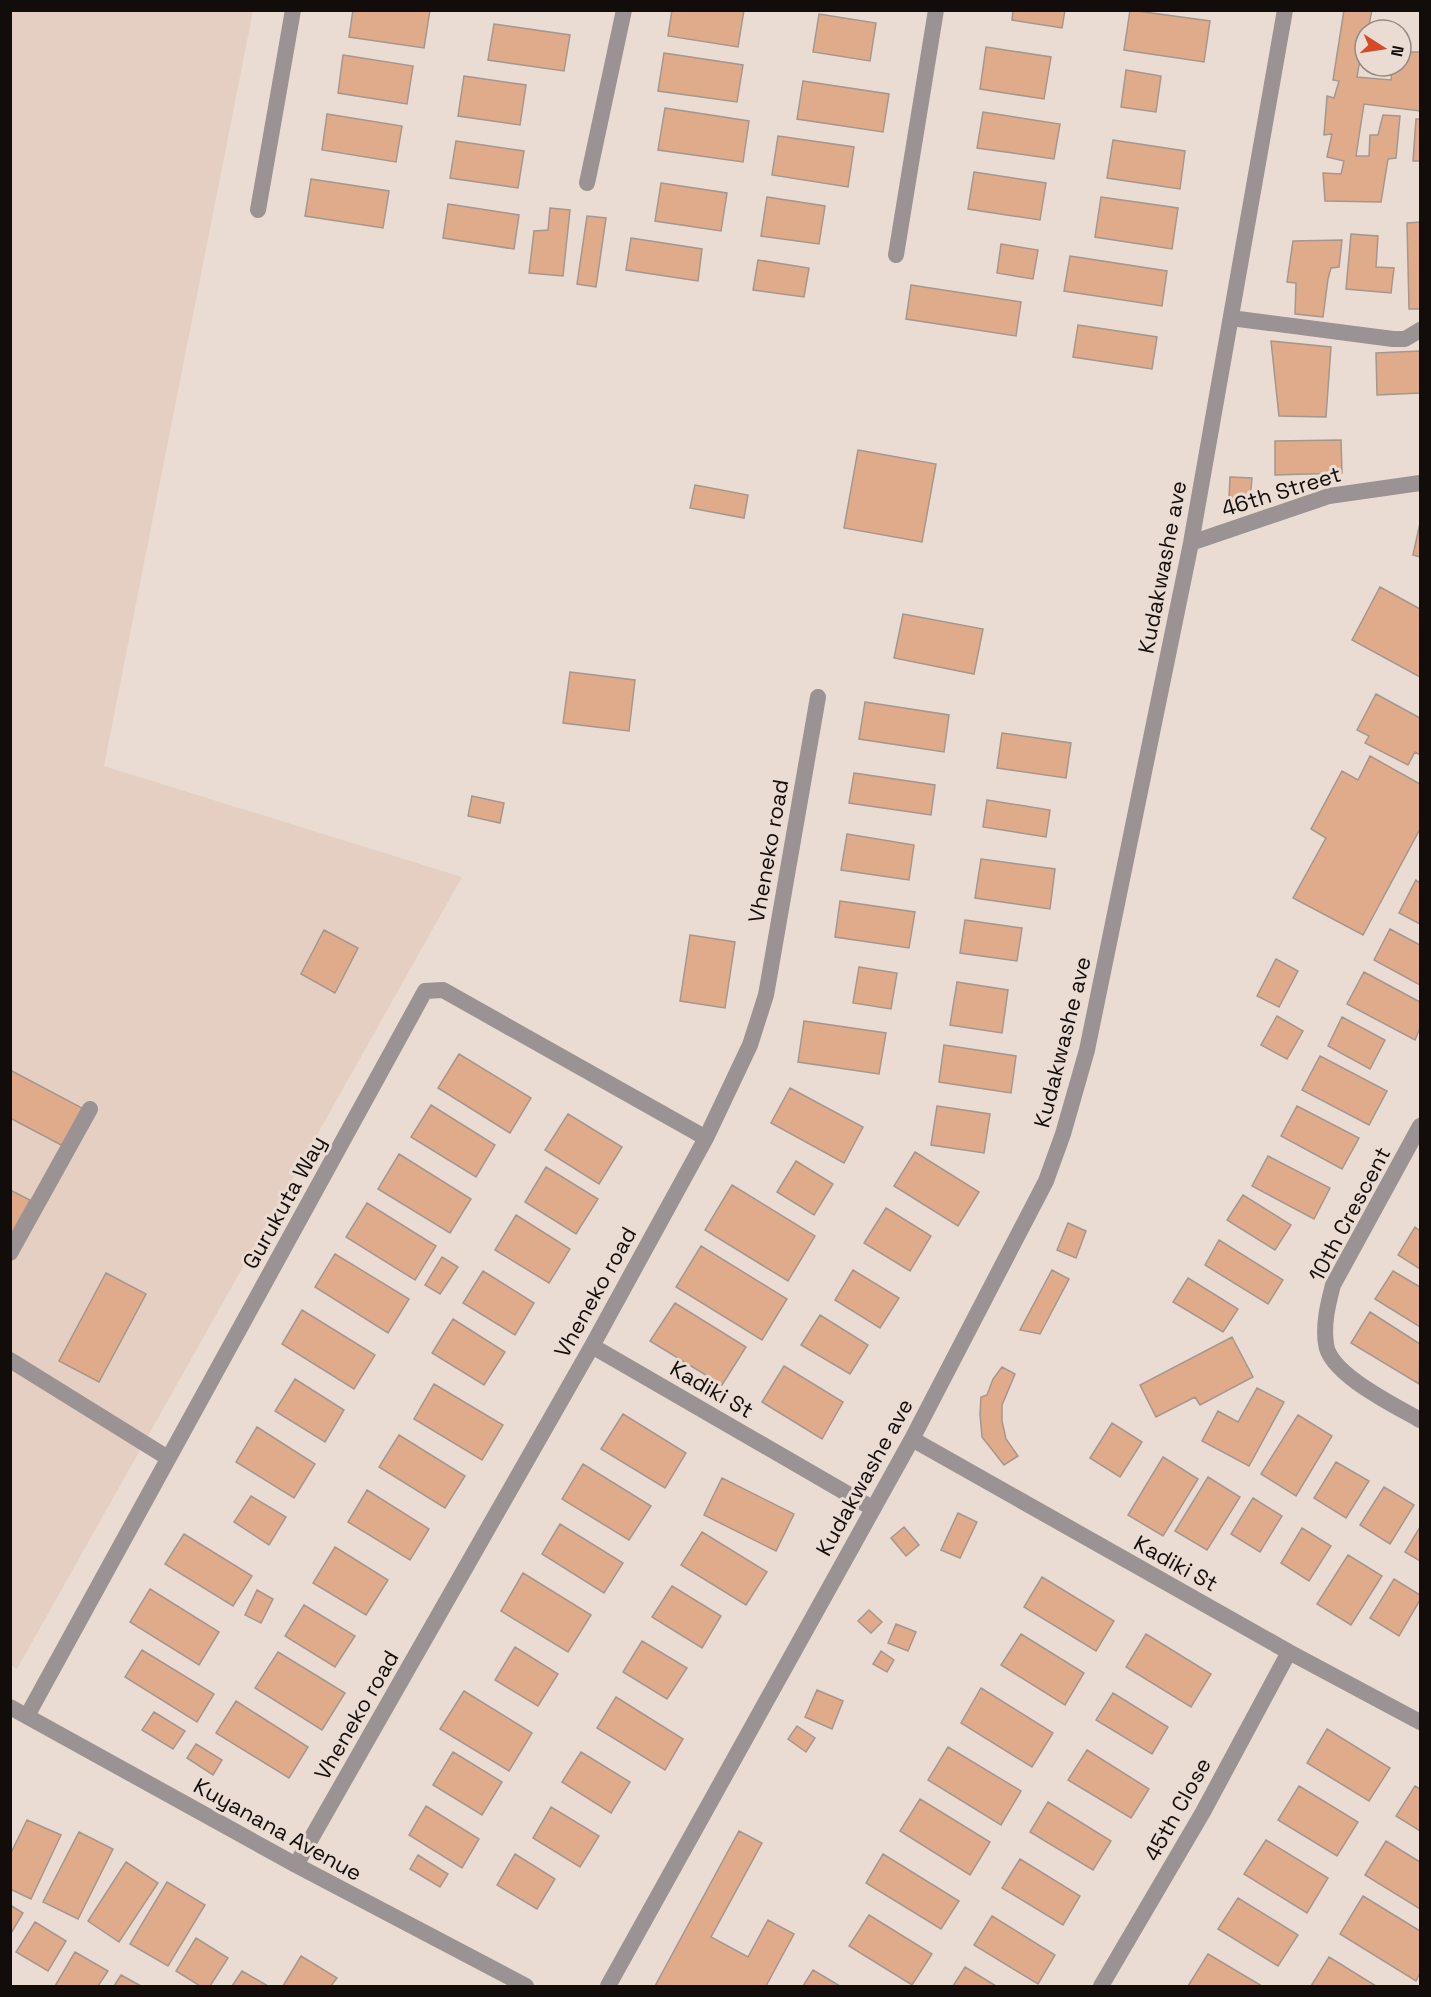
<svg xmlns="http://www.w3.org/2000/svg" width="1431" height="1997" viewBox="0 0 1431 1997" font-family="'Space Grotesk',sans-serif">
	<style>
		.built { fill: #e5cfc2 }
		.building { fill: #e0ab8b; stroke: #a5968e; stroke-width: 1.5 }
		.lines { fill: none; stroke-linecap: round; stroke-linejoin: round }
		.minor { stroke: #9a9293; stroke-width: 16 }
		.labels { text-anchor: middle; stroke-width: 6; stroke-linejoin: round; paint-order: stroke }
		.street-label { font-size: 22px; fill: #120d0b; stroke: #ebdcd3 }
	</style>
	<rect width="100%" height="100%" fill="#ebdcd3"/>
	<path class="built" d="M 11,11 L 253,11 L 104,766 L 462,877 L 17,1669 L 11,1665 Z"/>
	<path class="building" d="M 353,10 L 430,10 L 424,48 L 349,37 Z
		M 672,10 L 744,10 L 738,47 L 668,36 Z
		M 1013,10 L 1065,10 L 1062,28 L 1012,20 Z
		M 1130,10 L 1210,21 L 1204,62 L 1124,50 Z
		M 1344,10 L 1372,10 L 1368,30 L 1365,30 L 1357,77 L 1391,80 L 1392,66 L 1401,66 L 1401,52 L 1420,52 L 1420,111 L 1364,104 L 1356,156 L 1369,156 L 1370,135 L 1378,135 L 1383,115 L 1400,116 L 1396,158 L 1388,159 L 1381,202 L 1325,201 L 1323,173 L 1341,174 L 1344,161 L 1327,157 L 1332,134 L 1324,135 L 1327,96 L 1334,98 L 1339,81 L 1333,80 Z
		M 819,14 L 876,23 L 870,61 L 813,52 Z
		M 494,24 L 570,35 L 564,71 L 488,60 Z
		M 986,47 L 1051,57 L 1044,99 L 980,89 Z
		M 664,53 L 743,65 L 737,102 L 658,91 Z
		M 343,55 L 413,66 L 407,104 L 338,93 Z
		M 1126,70 L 1161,76 L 1156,112 L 1121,107 Z
		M 464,76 L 526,85 L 520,125 L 458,116 Z
		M 803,81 L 889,94 L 883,132 L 797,119 Z
		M 665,108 L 749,121 L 743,162 L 658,150 Z
		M 983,112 L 1060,124 L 1054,159 L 977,148 Z
		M 327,114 L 402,126 L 396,162 L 322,150 Z
		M 1416,119 L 1420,119 L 1420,161 L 1413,161 Z
		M 778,136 L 854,147 L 848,187 L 772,175 Z
		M 1113,140 L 1185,151 L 1180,189 L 1107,178 Z
		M 456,141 L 524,151 L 518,188 L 450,178 Z
		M 974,172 L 1046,183 L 1040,220 L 968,209 Z
		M 311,179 L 389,191 L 383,228 L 305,216 Z
		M 661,183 L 727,193 L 721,231 L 655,221 Z
		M 767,197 L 825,206 L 819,244 L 761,236 Z
		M 1101,197 L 1178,208 L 1172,249 L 1095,237 Z
		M 448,204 L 519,215 L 514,249 L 443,238 Z
		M 550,208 L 570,210 L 563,276 L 529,273 L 534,231 L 548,230 Z
		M 587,216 L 606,218 L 596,287 L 577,284 Z
		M 1420,222 L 1420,309 L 1409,309 L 1407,223 Z
		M 1351,234 L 1378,236 L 1376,267 L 1394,268 L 1391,293 L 1346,289 Z
		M 631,238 L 702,249 L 698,281 L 626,270 Z
		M 1342,240 L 1339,267 L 1331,268 L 1328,279 L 1323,317 L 1295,314 L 1296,283 L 1287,282 L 1293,241 Z
		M 1001,244 L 1038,250 L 1033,279 L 997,273 Z
		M 1070,256 L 1167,271 L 1162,306 L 1064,291 Z
		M 758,260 L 809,268 L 804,297 L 753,290 Z
		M 911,285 L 1021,302 L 1016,336 L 906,319 Z
		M 1078,325 L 1157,337 L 1152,369 L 1073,357 Z
		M 1271,341 L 1331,347 L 1326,417 L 1279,416 Z
		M 1420,351 L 1420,393 L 1377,395 L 1376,353 Z
		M 1341,440 L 1342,473 L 1275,475 L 1275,441 Z
		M 858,450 L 936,464 L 922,542 L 844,528 Z
		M 1230,477 L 1252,478 L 1250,499 L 1229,498 Z
		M 695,485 L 748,495 L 744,518 L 690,508 Z
		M 1420,523 L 1420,557 L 1413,555 Z
		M 1380,587 L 1420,609 L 1420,677 L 1352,640 Z
		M 903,614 L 983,629 L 974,674 L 894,658 Z
		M 570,672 L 635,680 L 629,731 L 563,723 Z
		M 1376,694 L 1420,718 L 1420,755 L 1415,752 L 1408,765 L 1365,743 L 1369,736 L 1357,730 Z
		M 865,702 L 949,715 L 944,752 L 859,739 Z
		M 1002,733 L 1071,743 L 1066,778 L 997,768 Z
		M 1370,756 L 1420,784 L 1420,829 L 1363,935 L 1293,898 L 1326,838 L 1311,829 L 1342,771 L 1358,780 Z
		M 854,773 L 935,785 L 931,815 L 849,803 Z
		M 472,796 L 504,803 L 500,823 L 468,816 Z
		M 987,800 L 1050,810 L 1046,837 L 983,827 Z
		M 847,834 L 914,845 L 909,880 L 841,870 Z
		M 981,859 L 1055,869 L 1050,909 L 975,898 Z
		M 1416,880 L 1420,883 L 1420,924 L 1399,913 Z
		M 840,901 L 915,912 L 909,948 L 835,937 Z
		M 965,920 L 1022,928 L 1017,961 L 960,953 Z
		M 1390,929 L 1420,945 L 1420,985 L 1374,960 Z
		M 324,930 L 358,948 L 335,993 L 301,974 Z
		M 690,935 L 735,942 L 725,1008 L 680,1001 Z
		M 1276,959 L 1298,971 L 1279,1007 L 1257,996 Z
		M 859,967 L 897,973 L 891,1009 L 853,1003 Z
		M 1364,972 L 1420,1002 L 1420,1028 L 1415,1040 L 1347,1004 Z
		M 957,982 L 1008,990 L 1002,1033 L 950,1025 Z
		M 1277,1016 L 1303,1031 L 1287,1059 L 1261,1045 Z
		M 1342,1017 L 1385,1040 L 1370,1069 L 1328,1046 Z
		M 804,1021 L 886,1033 L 879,1074 L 798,1062 Z
		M 944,1045 L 1016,1056 L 1011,1093 L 939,1082 Z
		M 459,1054 L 531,1098 L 510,1133 L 438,1088 Z
		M 1320,1056 L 1387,1091 L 1369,1125 L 1302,1090 Z
		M 10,1070 L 82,1108 L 63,1146 L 10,1118 Z
		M 790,1088 L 863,1127 L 844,1163 L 771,1123 Z
		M 431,1105 L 495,1145 L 476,1177 L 411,1137 Z
		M 937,1106 L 990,1114 L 984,1153 L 931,1145 Z
		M 1297,1106 L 1359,1138 L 1342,1169 L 1281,1136 Z
		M 568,1114 L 622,1147 L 599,1184 L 545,1150 Z
		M 915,1152 L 979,1192 L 958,1226 L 894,1186 Z
		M 399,1154 L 471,1199 L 450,1233 L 378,1189 Z
		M 1268,1156 L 1330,1188 L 1314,1219 L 1252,1186 Z
		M 796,1161 L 833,1184 L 814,1215 L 777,1192 Z
		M 546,1167 L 598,1199 L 576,1234 L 525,1202 Z
		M 732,1185 L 815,1236 L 788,1281 L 705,1230 Z
		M 10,1190 L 30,1200 L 10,1236 Z
		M 1243,1195 L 1291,1225 L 1275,1250 L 1227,1220 Z
		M 367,1203 L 436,1246 L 415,1280 L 346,1237 Z
		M 886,1208 L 931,1236 L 910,1271 L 864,1243 Z
		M 516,1215 L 570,1249 L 549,1283 L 495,1250 Z
		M 1068,1223 L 1086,1231 L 1076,1258 L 1057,1250 Z
		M 1415,1227 L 1420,1231 L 1420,1269 L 1398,1255 Z
		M 1219,1240 L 1283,1280 L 1268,1304 L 1205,1265 Z
		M 701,1246 L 787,1299 L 762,1340 L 676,1287 Z
		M 335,1254 L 409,1299 L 388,1333 L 315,1287 Z
		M 442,1257 L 458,1267 L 440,1294 L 425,1285 Z
		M 853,1270 L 899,1298 L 880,1328 L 835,1300 Z
		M 1052,1270 L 1069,1279 L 1040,1334 L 1020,1330 Z
		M 483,1271 L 534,1303 L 515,1335 L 463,1303 Z
		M 1393,1271 L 1420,1287 L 1420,1327 L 1375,1299 Z
		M 106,1273 L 146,1294 L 99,1382 L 59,1361 Z
		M 1188,1278 L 1238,1309 L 1223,1332 L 1173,1302 Z
		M 675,1303 L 746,1347 L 722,1385 L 650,1341 Z
		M 302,1310 L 375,1355 L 354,1389 L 282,1344 Z
		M 1370,1312 L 1420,1344 L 1419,1384 L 1351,1343 Z
		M 820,1315 L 868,1345 L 850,1374 L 801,1345 Z
		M 453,1319 L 505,1352 L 484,1385 L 432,1353 Z
		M 1232,1337 L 1253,1377 L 1200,1405 L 1195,1397 L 1156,1417 L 1140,1385 Z
		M 784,1366 L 843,1402 L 822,1439 L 762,1402 Z
		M 1002,1367 L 1015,1374 L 1002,1405 L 1002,1421 L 1006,1439 L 1018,1456 L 1004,1465 L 982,1437 L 980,1414 L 981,1397 L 987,1395 L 993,1379 Z
		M 295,1379 L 344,1410 L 325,1442 L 275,1411 Z
		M 434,1384 L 503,1425 L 482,1460 L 414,1419 Z
		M 1257,1388 L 1284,1402 L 1249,1466 L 1202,1441 L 1218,1411 L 1238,1422 Z
		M 623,1414 L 686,1453 L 665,1488 L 601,1449 Z
		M 1298,1415 L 1332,1436 L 1296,1496 L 1261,1474 Z
		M 1112,1423 L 1142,1442 L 1120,1477 L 1090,1458 Z
		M 257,1427 L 315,1464 L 294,1498 L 236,1462 Z
		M 399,1435 L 465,1476 L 445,1508 L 379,1467 Z
		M 1163,1457 L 1198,1479 L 1163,1536 L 1128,1515 Z
		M 1336,1462 L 1369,1481 L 1346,1518 L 1314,1498 Z
		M 583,1464 L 651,1506 L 629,1540 L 562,1499 Z
		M 1208,1477 L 1240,1497 L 1207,1550 L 1175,1531 Z
		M 722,1478 L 794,1514 L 776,1551 L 704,1515 Z
		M 1384,1487 L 1414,1505 L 1390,1544 L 1360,1525 Z
		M 367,1490 L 429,1529 L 410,1560 L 348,1522 Z
		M 251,1496 L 286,1517 L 269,1545 L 234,1522 Z
		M 1253,1498 L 1282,1516 L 1260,1552 L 1231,1534 Z
		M 958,1513 L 977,1522 L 960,1558 L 941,1550 Z
		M 560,1524 L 623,1563 L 604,1593 L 542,1554 Z
		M 904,1527 L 919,1545 L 906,1556 L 891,1538 Z
		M 1420,1527 L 1420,1561 L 1405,1552 Z
		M 1302,1528 L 1331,1546 L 1309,1581 L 1281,1563 Z
		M 702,1532 L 767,1572 L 746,1605 L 681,1565 Z
		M 184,1534 L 252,1576 L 233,1606 L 165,1564 Z
		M 335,1547 L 388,1580 L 366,1615 L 313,1583 Z
		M 1348,1555 L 1382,1576 L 1351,1625 L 1317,1604 Z
		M 523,1573 L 591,1615 L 568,1652 L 501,1611 Z
		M 1042,1577 L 1114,1621 L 1096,1651 L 1024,1607 Z
		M 1394,1579 L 1420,1595 L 1420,1600 L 1399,1636 L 1370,1618 Z
		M 672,1586 L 721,1616 L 702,1648 L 652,1617 Z
		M 150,1589 L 219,1632 L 199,1665 L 130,1622 Z
		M 257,1590 L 273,1599 L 261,1623 L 245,1615 Z
		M 304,1605 L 355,1636 L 335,1667 L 285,1636 Z
		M 869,1610 L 882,1622 L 871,1633 L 858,1621 Z
		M 896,1624 L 916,1632 L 908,1651 L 888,1643 Z
		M 1021,1634 L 1084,1673 L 1065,1705 L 1001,1665 Z
		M 1146,1634 L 1211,1674 L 1191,1707 L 1126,1667 Z
		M 642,1641 L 687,1668 L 667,1699 L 623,1672 Z
		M 515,1647 L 558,1674 L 538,1706 L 495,1680 Z
		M 142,1650 L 214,1694 L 197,1722 L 125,1677 Z
		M 881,1651 L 894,1660 L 887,1672 L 873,1664 Z
		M 278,1652 L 345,1693 L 322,1730 L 255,1688 Z
		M 981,1688 L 1053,1733 L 1032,1767 L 961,1723 Z
		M 817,1690 L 843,1701 L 832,1729 L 805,1717 Z
		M 464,1691 L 532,1733 L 509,1771 L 440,1729 Z
		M 1113,1693 L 1168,1727 L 1152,1754 L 1096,1720 Z
		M 616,1697 L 683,1739 L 665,1770 L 597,1728 Z
		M 236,1701 L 308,1747 L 289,1778 L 216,1733 Z
		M 154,1712 L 185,1731 L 173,1749 L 142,1730 Z
		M 797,1726 L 815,1738 L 806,1752 L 788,1739 Z
		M 1327,1729 L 1390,1768 L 1369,1801 L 1307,1763 Z
		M 196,1744 L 222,1760 L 213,1775 L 187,1758 Z
		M 948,1747 L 1021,1791 L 1001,1825 L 928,1780 Z
		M 1087,1750 L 1149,1789 L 1131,1818 L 1068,1780 Z
		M 453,1752 L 502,1782 L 482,1815 L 433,1785 Z
		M 581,1752 L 630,1782 L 611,1813 L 562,1782 Z
		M 1299,1786 L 1358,1822 L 1337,1856 L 1278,1820 Z
		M 1415,1786 L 1420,1789 L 1420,1831 L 1396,1816 Z
		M 920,1799 L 990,1842 L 970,1875 L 900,1831 Z
		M 1048,1802 L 1111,1841 L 1093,1870 L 1030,1832 Z
		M 426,1806 L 479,1839 L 462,1868 L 409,1835 Z
		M 551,1807 L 599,1836 L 580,1867 L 533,1838 Z
		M 27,1820 L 61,1835 L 31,1899 L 10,1889 L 10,1855 Z
		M 739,1831 L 762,1843 L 711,1937 L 748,1957 L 768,1920 L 794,1934 L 766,1986 L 655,1986 Z
		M 79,1832 L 113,1849 L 78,1919 L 43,1902 Z
		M 1266,1840 L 1328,1878 L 1307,1913 L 1244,1874 Z
		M 1386,1841 L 1420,1862 L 1420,1909 L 1365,1875 Z
		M 515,1854 L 555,1879 L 537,1909 L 497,1885 Z
		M 883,1854 L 959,1901 L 941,1929 L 866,1883 Z
		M 418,1855 L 448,1874 L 440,1887 L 410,1869 Z
		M 1020,1859 L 1080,1896 L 1063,1925 L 1002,1888 Z
		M 126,1862 L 158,1883 L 119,1942 L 88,1921 Z
		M 167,1882 L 205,1905 L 168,1966 L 130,1944 Z
		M 1363,1896 L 1420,1931 L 1420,1973 L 1416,1981 L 1340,1934 Z
		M 1238,1898 L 1298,1935 L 1278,1966 L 1218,1929 Z
		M 10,1905 L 23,1913 L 10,1935 Z
		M 869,1915 L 932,1954 L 912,1985 L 849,1946 Z
		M 992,1916 L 1055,1955 L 1038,1984 L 974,1945 Z
		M 35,1922 L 66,1941 L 48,1971 L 16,1952 Z
		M 196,1938 L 228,1958 L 210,1986 L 200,1986 L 176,1971 Z
		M 75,1952 L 108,1971 L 98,1986 L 55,1986 Z
		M 1208,1954 L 1262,1986 L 1188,1986 Z
		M 301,1956 L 337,1978 L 331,1986 L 283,1986 Z
		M 1329,1957 L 1376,1986 L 1311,1986 Z
		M 965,1967 L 996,1986 L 953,1986 Z
		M 813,1970 L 840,1986 L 803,1986 Z
		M 242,1971 L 268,1986 L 232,1986 Z
		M 121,1975 L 141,1986 L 114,1986 Z"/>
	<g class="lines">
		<path class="minor" d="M 587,183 L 624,10
			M 258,210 L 293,10
			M 896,255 L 936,10
			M 1231,318 L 1393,339 L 1405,339 L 1420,330
			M 1191,543 L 1329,496 L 1420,483
			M 1420,1126 L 1333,1285 C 1328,1304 1323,1324 1326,1344 C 1329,1374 1396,1406 1420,1420
			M 10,1253 L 90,1109
			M 592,1346 L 872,1508
			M 10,1360 L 168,1458
			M 912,1439 L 1289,1652 L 1420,1722
			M 10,1707 L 296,1865 L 526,1986
			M 27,1716 L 425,991 L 443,990 L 706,1138
			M 296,1865 L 592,1346 L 706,1138 L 750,1045 L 766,995 L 818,697
			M 608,1986 L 912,1439 L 1046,1181 L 1063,1134 L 1087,1050 L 1191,543 L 1285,10
			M 1101,1986 L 1203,1812 L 1289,1652"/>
	</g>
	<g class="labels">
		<g class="street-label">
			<text transform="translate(1281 491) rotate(-17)" y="8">46th Street</text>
			<text transform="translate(1162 567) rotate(-79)" y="8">Kudakwashe ave</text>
			<text transform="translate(768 851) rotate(-80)" y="8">Vheneko road</text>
			<text transform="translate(1062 1042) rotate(-76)" y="8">Kudakwashe ave</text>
			<text transform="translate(284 1202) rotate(-61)" y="8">Gurukuta Way</text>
			<text transform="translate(1349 1214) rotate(-62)" y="8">10th Crescent</text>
			<text transform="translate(595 1292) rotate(-61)" y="8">Vheneko road</text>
			<text transform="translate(712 1389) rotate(30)" y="8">Kadiki St</text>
			<text transform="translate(864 1477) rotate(-61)" y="8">Kudakwashe ave</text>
			<text transform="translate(1176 1563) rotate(29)" y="8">Kadiki St</text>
			<text transform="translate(356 1715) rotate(-60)" y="8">Vheneko road</text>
			<text transform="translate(1177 1809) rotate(-61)" y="8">45th Close</text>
			<text transform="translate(278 1829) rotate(29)" y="8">Kuyanana Avenue</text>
		</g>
	</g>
	<rect width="1431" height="1997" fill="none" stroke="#120d0b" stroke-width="24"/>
	<g transform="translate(1383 48) rotate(102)"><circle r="28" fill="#ebdcd3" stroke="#948983" stroke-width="1.5"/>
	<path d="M0-4.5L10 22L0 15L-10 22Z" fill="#d54b28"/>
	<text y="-9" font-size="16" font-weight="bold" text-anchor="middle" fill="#120d0b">N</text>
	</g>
</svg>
